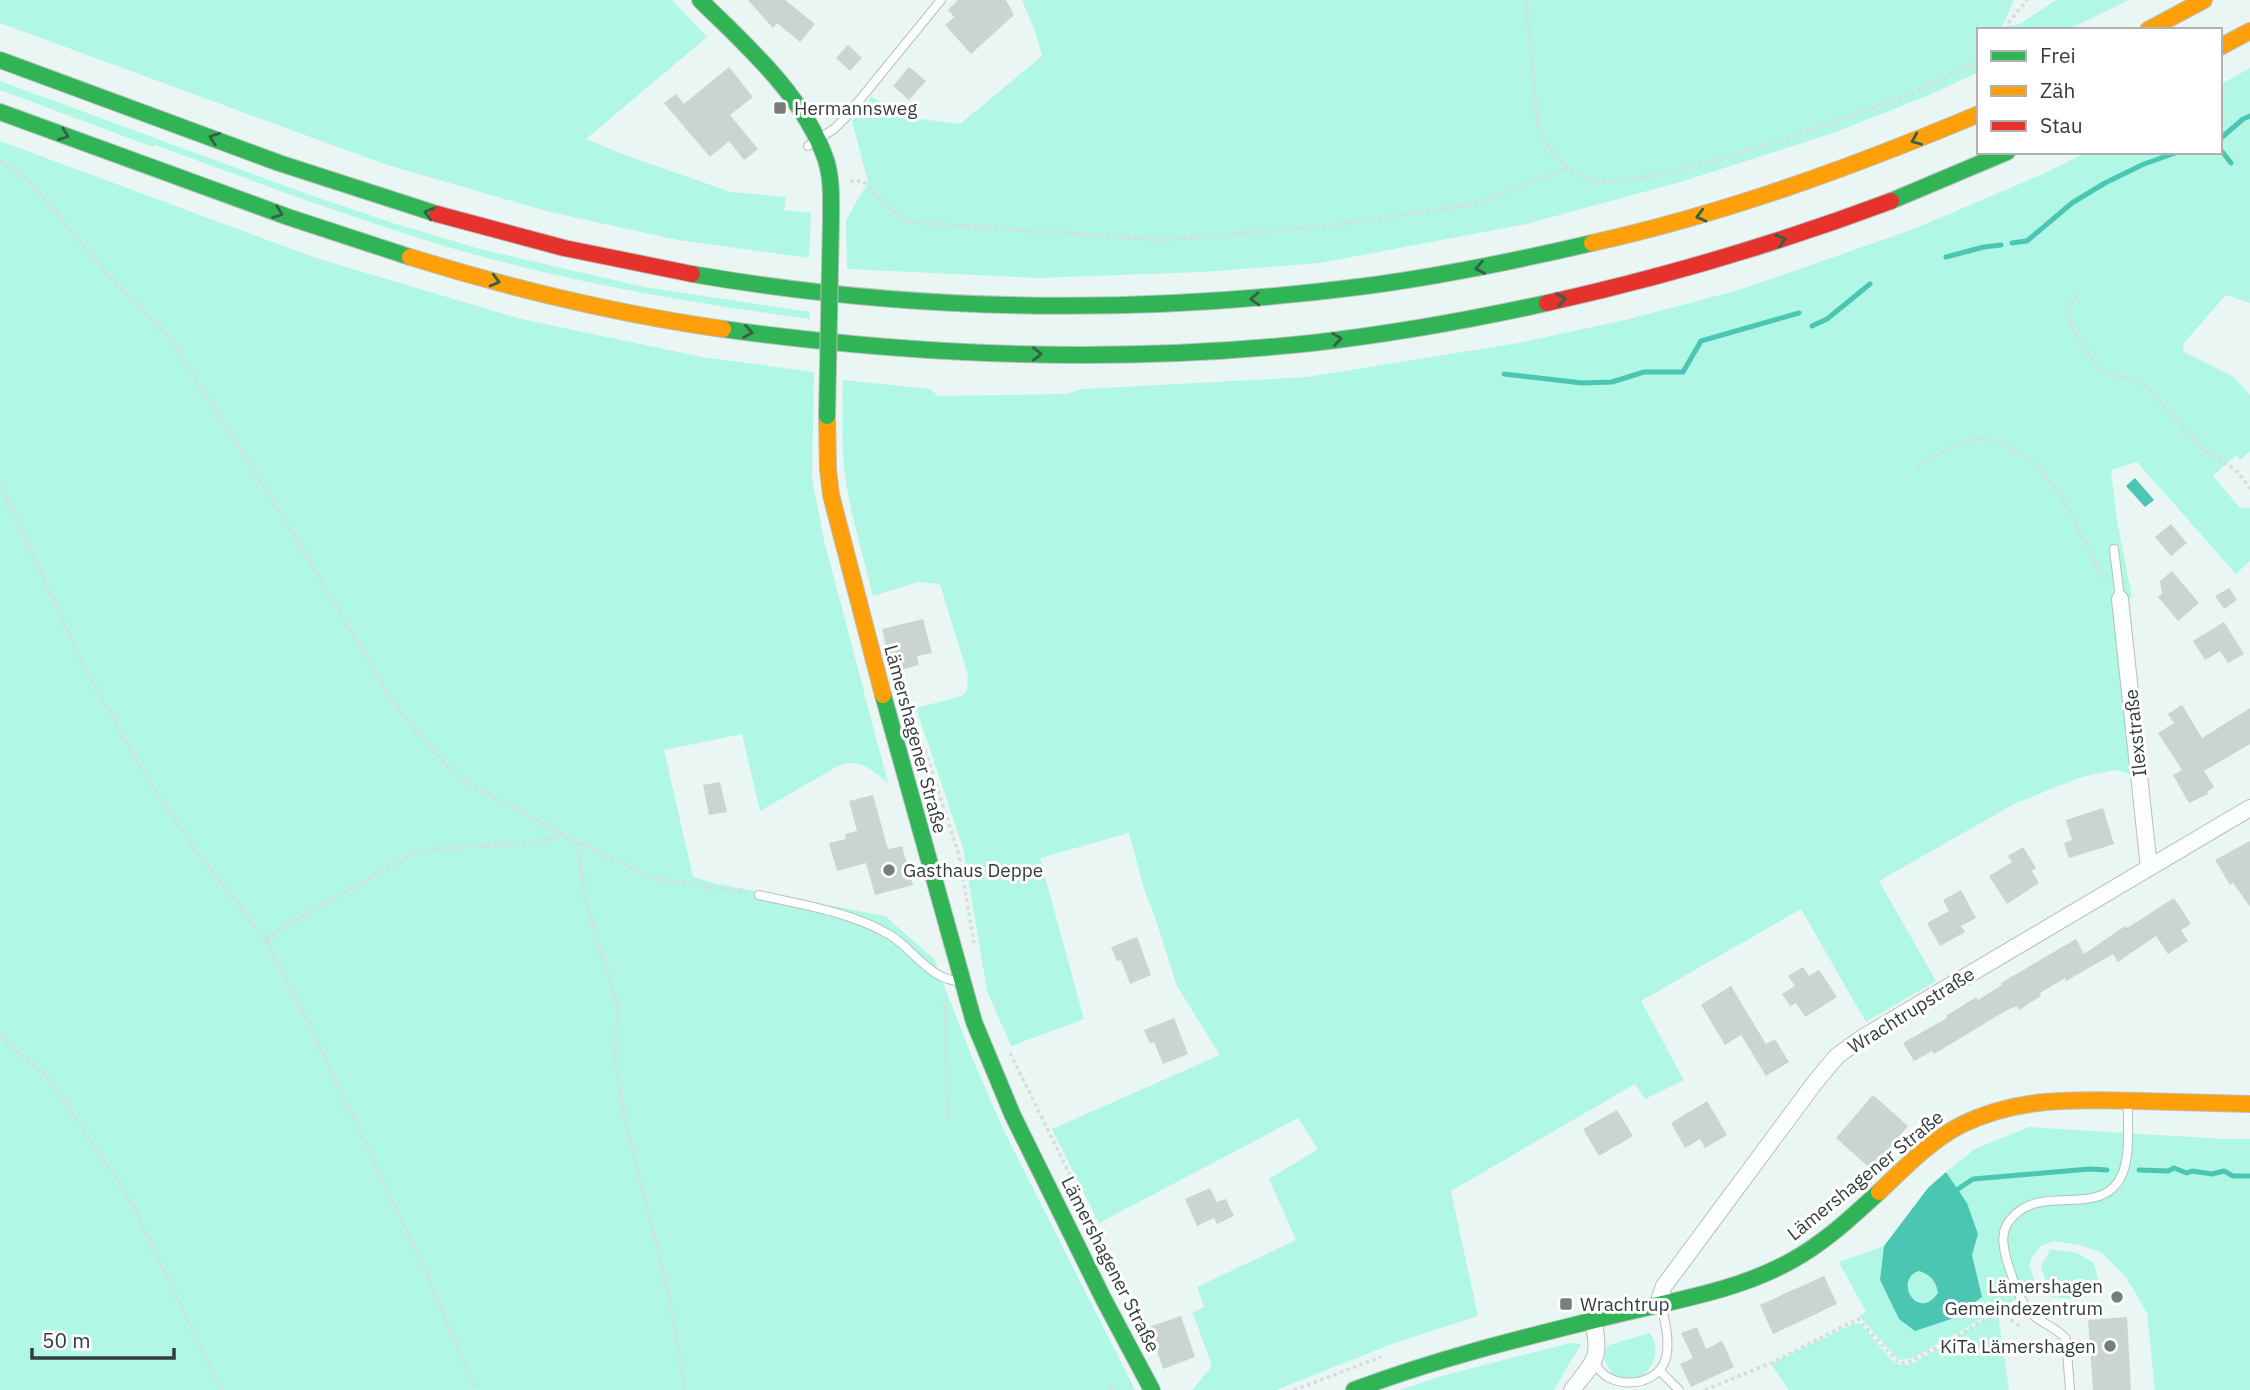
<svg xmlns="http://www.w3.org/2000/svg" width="2250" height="1390" viewBox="0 0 2250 1390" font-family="'IBM Plex Sans',sans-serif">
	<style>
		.green { fill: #b0f7e6 }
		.water { fill: #4ac6b2; fill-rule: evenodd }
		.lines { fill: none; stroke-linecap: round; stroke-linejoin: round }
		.stream { stroke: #4ac6b2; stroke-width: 5 }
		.building { fill: #cad4d1 }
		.lane-casing { stroke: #b6c0bd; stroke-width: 10 }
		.street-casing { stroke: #b6c0bd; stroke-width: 18 }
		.fast-casing { stroke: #b6c0bd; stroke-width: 18 }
		.slow-casing { stroke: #b6c0bd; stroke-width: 18 }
		.jam-casing { stroke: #b6c0bd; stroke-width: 18 }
		.path { stroke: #d8dcda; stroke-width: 3.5; stroke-dasharray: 3.5 3.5; stroke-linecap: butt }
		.lane { stroke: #fcfefd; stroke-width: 8 }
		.street { stroke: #fcfefd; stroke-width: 16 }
		.fast { stroke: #30b455; stroke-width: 16 }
		.slow { stroke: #ff9f0a; stroke-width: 16 }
		.jam { stroke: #e5322d; stroke-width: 16 }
		.fast-bridge-casing { stroke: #b6c0bd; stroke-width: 18; stroke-linecap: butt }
		.fast-bridge { stroke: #30b455; stroke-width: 16 }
		.oneway { stroke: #346143 }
		.poi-dot { fill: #747e7b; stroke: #fff; stroke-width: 2.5 }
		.labels { text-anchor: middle; stroke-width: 6; stroke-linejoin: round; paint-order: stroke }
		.poi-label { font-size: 19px; fill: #353d3b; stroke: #fff; text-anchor: start }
		.street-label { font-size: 19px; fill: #353d3b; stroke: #fff }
	</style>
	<rect width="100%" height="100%" fill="#eaf6f3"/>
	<path class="green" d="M 0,0 L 672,0 L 707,37 L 586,139 L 630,157 L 731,192 L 786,197 L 784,210 L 811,213 L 809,258 L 678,240 L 550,212 L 387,165 L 0,23 Z
		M 1022,0 L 2014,0 L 2002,27 L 2020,24 L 2056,0 L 2129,0 L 2067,30 L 1979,30 L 1979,72 L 1927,96 L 1833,133 L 1684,181 L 1526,224 L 1320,263 L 1202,272 L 1039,278 L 847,269 L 846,220 L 868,182 L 852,121 L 871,97 L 921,119 L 960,124 L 1042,56 L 1035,31 Z
		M 2250,68 L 2250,303 L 2226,295 L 2183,344 L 2184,352 L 2234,377 L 2250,395 L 2250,451 L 2240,460 L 2236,455 L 2213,476 L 2240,508 L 2250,508 L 2250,561 L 2236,574 L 2137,462 L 2111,470 L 2117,521 L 2132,597 L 2126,601 L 2134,775 L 2115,770 L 2081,777 L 2014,804 L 1879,881 L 1936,981 L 1866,1022 L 1801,909 L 1641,1001 L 1684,1080 L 1645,1099 L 1635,1084 L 1451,1191 L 1478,1316 L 1392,1344 L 1276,1390 L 1192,1390 L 1212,1366 L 1193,1313 L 1204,1307 L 1197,1287 L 1296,1240 L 1269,1179 L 1318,1149 L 1298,1118 L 1099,1223 L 1052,1129 L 1220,1055 L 1177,986 L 1154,914 L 1144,889 L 1129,833 L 1040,858 L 1084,1019 L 1011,1046 L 987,991 L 963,848 L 916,708 L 962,696 L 967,690 L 968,676 L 940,584 L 918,582 L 873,596 C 862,551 847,504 843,457 C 842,431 842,406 843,380 L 930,389 L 938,396 L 1066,394 L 1083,389 L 1307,377 L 1518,343 L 1625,320 L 1739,290 L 1914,229 L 2045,173 L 2087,152 L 2220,152 L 2220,85 Z
		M 0,81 L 310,195 L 396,224 L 480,249 L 644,287 L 810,312 L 810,319 C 698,304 586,285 476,255 C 367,224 261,184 155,145 L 153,147 L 0,90 Z
		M 0,141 L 316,258 L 521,319 L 702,357 L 814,372 L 812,479 L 824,540 L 888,783 C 873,771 860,758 840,765 L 760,811 L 742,734 L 664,750 L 693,877 L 713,883 L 885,916 L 934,959 L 973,1060 L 1005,1133 L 1135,1390 L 0,1390 Z
		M 2029,1127 L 2224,1139 L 2250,1139 L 2250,1390 L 2155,1390 L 2147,1313 L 2126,1277 L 2102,1253 L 2080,1245 L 2054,1241 L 2041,1246 L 2032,1257 L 2029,1266 L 2037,1287 L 1913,1358 L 1899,1360 L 1859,1316 L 1866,1312 L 1839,1262 L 1884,1246 L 1880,1280 L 1899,1319 L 1982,1297 L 1972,1255 L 1978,1234 L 1967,1203 L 1946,1172 L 1975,1149 Z
		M 2051,1249 L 2077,1253 L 2094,1263 L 2099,1284 L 2082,1300 L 2051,1297 L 2041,1266 Z
		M 1919,1271 C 1931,1274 1936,1281 1938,1293 C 1917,1323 1893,1280 1919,1271 Z
		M 1998,1315 L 2009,1390 L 1789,1390 L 1771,1364 L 1855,1323 L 1861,1324 L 1893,1362 C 1902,1367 1908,1365 1917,1361 L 1991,1316 Z
		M 1649,1333 C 1660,1343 1656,1365 1644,1374 C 1639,1377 1633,1379 1628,1380 L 1613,1375 L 1604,1360 L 1605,1351 L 1609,1345 Z
		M 1570,1343 L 1581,1344 L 1554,1390 L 1400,1390 L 1445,1375 Z"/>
	<path class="water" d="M 2135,478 L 2154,500 L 2145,507 L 2126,486 Z
		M 1946,1172 L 1967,1203 L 1978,1234 L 1972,1255 L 1982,1297 L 1951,1319 L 1915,1331 L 1899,1319 L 1880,1280 L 1884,1246 L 1928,1188 ZM 1919,1271 C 1931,1275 1936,1281 1938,1293 C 1917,1323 1893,1279 1919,1271 Z"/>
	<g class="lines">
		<path class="stream" d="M 2220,139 L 2243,119 L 2250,116
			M 2220,149 L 2231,163
			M 2012,243 L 2027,241 L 2072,203 L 2105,183 L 2144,164 L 2178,152
			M 1946,257 L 1984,247 L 2001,245
			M 1812,326 L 1827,319 L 1870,284
			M 1504,374 L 1582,383 L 1612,382 L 1644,372 L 1683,372 L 1701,341 L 1799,313
			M 2139,1170 L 2168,1171 L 2174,1168 L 2187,1173 L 2192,1171 L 2212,1174 L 2224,1171 L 2233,1176 L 2250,1176
			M 1955,1195 L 1958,1189 L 1973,1179 L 2089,1169 L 2107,1170"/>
	</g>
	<path class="building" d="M 748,0 L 785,0 L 815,24 L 800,42 L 777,23 L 773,28 Z
		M 958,0 L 1006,0 L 1014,15 L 971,54 L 945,25 L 954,17 L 948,10 Z
		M 848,45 L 862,58 L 850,71 L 836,58 Z
		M 729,67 L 753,97 L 730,115 L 758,149 L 744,160 L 729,141 L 710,157 L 664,103 L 676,94 L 684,104 Z
		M 909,67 L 926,81 L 909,100 L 893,86 Z
		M 2171,524 L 2187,543 L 2171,556 L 2155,537 Z
		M 2172,571 L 2199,603 L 2178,621 L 2158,597 L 2162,594 L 2160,581 Z
		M 2229,588 L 2237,600 L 2224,609 L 2215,596 Z
		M 923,619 L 932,653 L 917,656 L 919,665 L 892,672 L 882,629 Z
		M 2224,622 L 2244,654 L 2228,663 L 2220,651 L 2205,660 L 2193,641 Z
		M 2182,705 L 2202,738 L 2250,708 L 2250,744 L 2204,771 L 2214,787 L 2207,792 L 2208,794 L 2189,803 L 2173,775 L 2182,770 L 2158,733 L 2174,723 L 2168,714 Z
		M 720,782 L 727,812 L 709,815 L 703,785 Z
		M 873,795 L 888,849 L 902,846 L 913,885 L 875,895 L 866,863 L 837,871 L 829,843 L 846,839 L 845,834 L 857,831 L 849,801 Z
		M 2103,808 L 2114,844 L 2069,858 L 2064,843 L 2072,840 L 2066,820 Z
		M 2250,841 L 2250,907 L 2233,883 L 2230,885 L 2215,860 Z
		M 2023,847 L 2036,868 L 2032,871 L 2039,883 L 2007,904 L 1989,876 L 2012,862 L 2008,856 Z
		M 1961,890 L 1976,918 L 1961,926 L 1965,932 L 1940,946 L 1927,923 L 1949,911 L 1943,900 Z
		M 2174,898 L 2191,924 L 2181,930 L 2188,941 L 2168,954 L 2156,936 L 2118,962 L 2113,954 L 2066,981 L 2065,978 L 2040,993 L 2041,996 L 2019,1010 L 2017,1006 L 2007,1010 L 1934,1054 L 1932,1051 L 1914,1061 L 1903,1043 L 1947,1018 L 1946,1016 L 1976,997 L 1978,1000 L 2002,985 L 2001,983 L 2076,939 L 2084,954 L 2125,926 L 2127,928 Z
		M 1137,937 L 1151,975 L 1130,984 L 1121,960 L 1117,961 L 1111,947 Z
		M 1803,967 L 1809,976 L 1819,970 L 1837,997 L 1805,1017 L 1796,1003 L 1790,1006 L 1782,994 L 1795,986 L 1788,976 Z
		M 1731,986 L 1766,1044 L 1775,1039 L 1789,1062 L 1766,1076 L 1741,1035 L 1725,1045 L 1701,1005 Z
		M 1174,1018 L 1188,1054 L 1163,1064 L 1154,1042 L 1150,1044 L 1144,1030 Z
		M 1873,1095 L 1908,1126 L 1871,1169 L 1836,1138 Z
		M 1707,1101 L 1727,1135 L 1705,1148 L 1700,1139 L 1685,1148 L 1671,1123 Z
		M 1617,1110 L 1633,1136 L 1599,1156 L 1583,1129 Z
		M 1210,1188 L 1217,1202 L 1226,1199 L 1234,1216 L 1217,1224 L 1214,1218 L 1197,1226 L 1185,1199 Z
		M 1824,1276 L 1837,1304 L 1773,1334 L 1760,1305 Z
		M 1181,1316 L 1195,1357 L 1163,1369 L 1149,1327 Z
		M 2127,1317 L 2131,1390 L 2093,1390 L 2088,1320 Z
		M 1697,1327 L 1706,1349 L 1722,1341 L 1734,1367 L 1691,1387 L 1680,1364 L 1693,1358 L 1681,1333 Z"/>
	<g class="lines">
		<defs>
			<path id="lane" d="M 808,146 L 834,129 L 845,118 L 941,0
				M 2114,549 L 2120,599
				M 759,895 C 803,905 851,912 890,935 C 913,949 932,982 961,981
				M 1595,1362 C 1605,1390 1657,1390 1666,1358 C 1670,1340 1665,1322 1661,1304
				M 1660,1371 L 1679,1390
				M 2070,1390 L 2066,1339 C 2055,1325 2036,1323 2025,1306 C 2016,1292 2012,1276 2007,1261 C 2003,1246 2000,1232 2010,1220 C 2037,1185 2088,1213 2114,1187 C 2133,1168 2127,1128 2128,1103"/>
			<path id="street" d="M 2120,599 L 2149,868
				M 1661,1304 L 1660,1297 L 1664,1286 L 1816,1081 L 1837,1056 L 1862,1038 L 2250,808
				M 1572,1390 C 1594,1362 1602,1358 1593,1321"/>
			<path id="fast" d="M 700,0 C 747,46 804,96 826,160 C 832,179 831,200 831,219
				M 0,60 L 279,163 L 437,214
				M 0,112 L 288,217 L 410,257
				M 1891,201 L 2007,152
				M 692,274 C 911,312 1137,315 1358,287 C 1437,277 1515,261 1592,243
				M 723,329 C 917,356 1117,364 1312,343 C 1391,334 1470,320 1547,303
				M 883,695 L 974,1022 L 1013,1116 L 1104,1300 L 1152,1390
				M 1354,1390 C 1441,1357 1530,1336 1619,1314 C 1677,1300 1739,1290 1791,1261 C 1824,1243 1852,1217 1879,1192"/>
			<path id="slow" d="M 2148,30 L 2204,0
				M 2220,47 L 2250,31
				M 1592,243 C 1727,213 1852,167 1979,114
				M 410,257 C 513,289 617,314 723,329
				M 827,416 L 828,469 L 831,495 L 883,695
				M 1879,1192 C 1904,1168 1930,1141 1961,1125 C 2017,1097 2078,1099 2138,1101 C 2176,1102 2213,1103 2250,1104"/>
			<path id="jam" d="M 437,214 L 564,248 L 692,274
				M 1547,303 C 1664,277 1779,243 1891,201"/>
		</defs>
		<use href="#lane" class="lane-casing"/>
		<use href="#street" class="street-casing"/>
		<use href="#fast" class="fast-casing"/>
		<use href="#slow" class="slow-casing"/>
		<use href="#jam" class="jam-casing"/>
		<path class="path" d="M 1526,0 L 1538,127 L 1551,151 L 1567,168 L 1588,180 L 1608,182 L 1654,176 L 1718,160 L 1782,141 L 1911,94 L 1979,61
			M 2007,30 L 2009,22 L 2027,0
			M 0,161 L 17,172 L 35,188 L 113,280 L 168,336 L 277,507 L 390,697 L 419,735 L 451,770 L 470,784 L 564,835 L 653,878 L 746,893
			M 850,181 L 863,181 L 887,207 L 907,222 L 1162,240 L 1327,226 L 1475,204 L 1567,168
			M 2077,295 L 2070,307 L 2068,319 L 2080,342 L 2099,368 L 2110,375 L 2135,380 L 2148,388 L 2203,449 L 2230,466 L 2239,473 L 2250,489
			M 1917,467 L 1955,444 L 1980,438 L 2006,445 L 2035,463 L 2062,497 L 2104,580
			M 0,483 L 85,669 L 145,775 L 201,857 L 266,940 L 308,1022 L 423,1266 L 476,1390
			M 912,726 L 926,753 L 959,855 L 974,943
			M 578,842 L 584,896 L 618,1007 L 615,1056 L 623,1112 L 669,1295 L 685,1390
			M 266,940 L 289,924 L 411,855 L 433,849 L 530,843 L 564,835
			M 945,998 L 948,1122
			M 0,1037 L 47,1076 L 129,1198 L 222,1390
			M 1010,1053 L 1111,1258 L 1123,1289
			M 1110,1388 L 1112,1390
			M 1294,1390 L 1381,1357
			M 1705,1390 L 1771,1363 L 1858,1319 L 1898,1362 L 1904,1363 L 1914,1360 L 2000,1311 L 2018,1325 L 2021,1322"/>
		<use href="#lane" class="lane"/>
		<use href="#street" class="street"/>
		<use href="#fast" class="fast"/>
		<use href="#slow" class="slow"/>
		<use href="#jam" class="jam"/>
		<defs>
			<path id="fast-bridge" d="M 827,416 L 831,219"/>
		</defs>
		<use href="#fast-bridge" class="fast-bridge-casing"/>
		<use href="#fast-bridge" class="fast-bridge"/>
	</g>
	<defs><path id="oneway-chevron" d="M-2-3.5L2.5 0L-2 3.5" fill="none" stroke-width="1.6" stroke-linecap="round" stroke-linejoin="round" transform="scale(1.75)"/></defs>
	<g class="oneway">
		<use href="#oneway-chevron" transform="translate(64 135) rotate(20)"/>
		<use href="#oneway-chevron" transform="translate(214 138) rotate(-160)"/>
		<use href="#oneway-chevron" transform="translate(1916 140) rotate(157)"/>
		<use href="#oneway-chevron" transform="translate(278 213) rotate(20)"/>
		<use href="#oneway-chevron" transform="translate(429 213) rotate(-164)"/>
		<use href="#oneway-chevron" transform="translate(1701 216) rotate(165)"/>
		<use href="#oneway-chevron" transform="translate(1781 240) rotate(-17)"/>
		<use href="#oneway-chevron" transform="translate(1480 268) rotate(169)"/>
		<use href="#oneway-chevron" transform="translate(495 281) rotate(15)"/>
		<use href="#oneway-chevron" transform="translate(1255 299) rotate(176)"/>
		<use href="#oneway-chevron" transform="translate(1561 299) rotate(-13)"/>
		<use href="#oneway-chevron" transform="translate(748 332) rotate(9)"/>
		<use href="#oneway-chevron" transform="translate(1337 339) rotate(-8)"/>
		<use href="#oneway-chevron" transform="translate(1037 354) rotate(1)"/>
	</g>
	<g class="poi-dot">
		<rect x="773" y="101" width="14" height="14" rx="3.5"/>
		<circle cx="889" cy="870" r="7"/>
		<circle cx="2117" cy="1297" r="7"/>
		<rect x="1559" y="1297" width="14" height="14" rx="3.5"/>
		<circle cx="2110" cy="1346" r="7"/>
	</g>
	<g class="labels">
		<g class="poi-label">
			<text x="794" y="115">Hermannsweg</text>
			<text x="903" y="877">Gasthaus Deppe</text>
			<text x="2103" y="1293" text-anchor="end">Lämershagen<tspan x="2103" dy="22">Gemeindezentrum</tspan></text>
			<text x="1580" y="1311">Wrachtrup</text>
			<text x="2096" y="1353" text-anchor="end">KiTa Lämershagen</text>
		</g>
		<g class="street-label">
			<text transform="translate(2135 733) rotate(-96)" y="7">Ilexstraße</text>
			<text transform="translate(916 739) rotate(75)" y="7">Lämershagener Straße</text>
			<text transform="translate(1911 1010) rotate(-32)" y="7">Wrachtrupstraße</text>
			<text transform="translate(1865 1175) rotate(-39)" y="7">Lämershagener Straße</text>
			<text transform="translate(1111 1264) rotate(63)" y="7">Lämershagener Straße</text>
		</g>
	</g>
	<rect x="1977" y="28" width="245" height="126" fill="#ffffff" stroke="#aeb1b1" stroke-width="2"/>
	<rect x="1991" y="51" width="35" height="10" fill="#30b455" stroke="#aeb1b1" stroke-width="2"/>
	<text x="2040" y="63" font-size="21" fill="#353d3b">Frei</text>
	<rect x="1991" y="86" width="35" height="10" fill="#ff9f0a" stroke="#aeb1b1" stroke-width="2"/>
	<text x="2040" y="98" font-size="21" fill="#353d3b">Zäh</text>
	<rect x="1991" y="121" width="35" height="10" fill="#e5322d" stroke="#aeb1b1" stroke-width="2"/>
	<text x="2040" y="133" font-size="21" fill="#353d3b">Stau</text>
	<path d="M32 1348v10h142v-10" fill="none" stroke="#353d3b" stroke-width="3.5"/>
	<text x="42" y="1348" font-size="21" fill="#353d3b" stroke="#ffffff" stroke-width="5" paint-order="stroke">50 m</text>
</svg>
